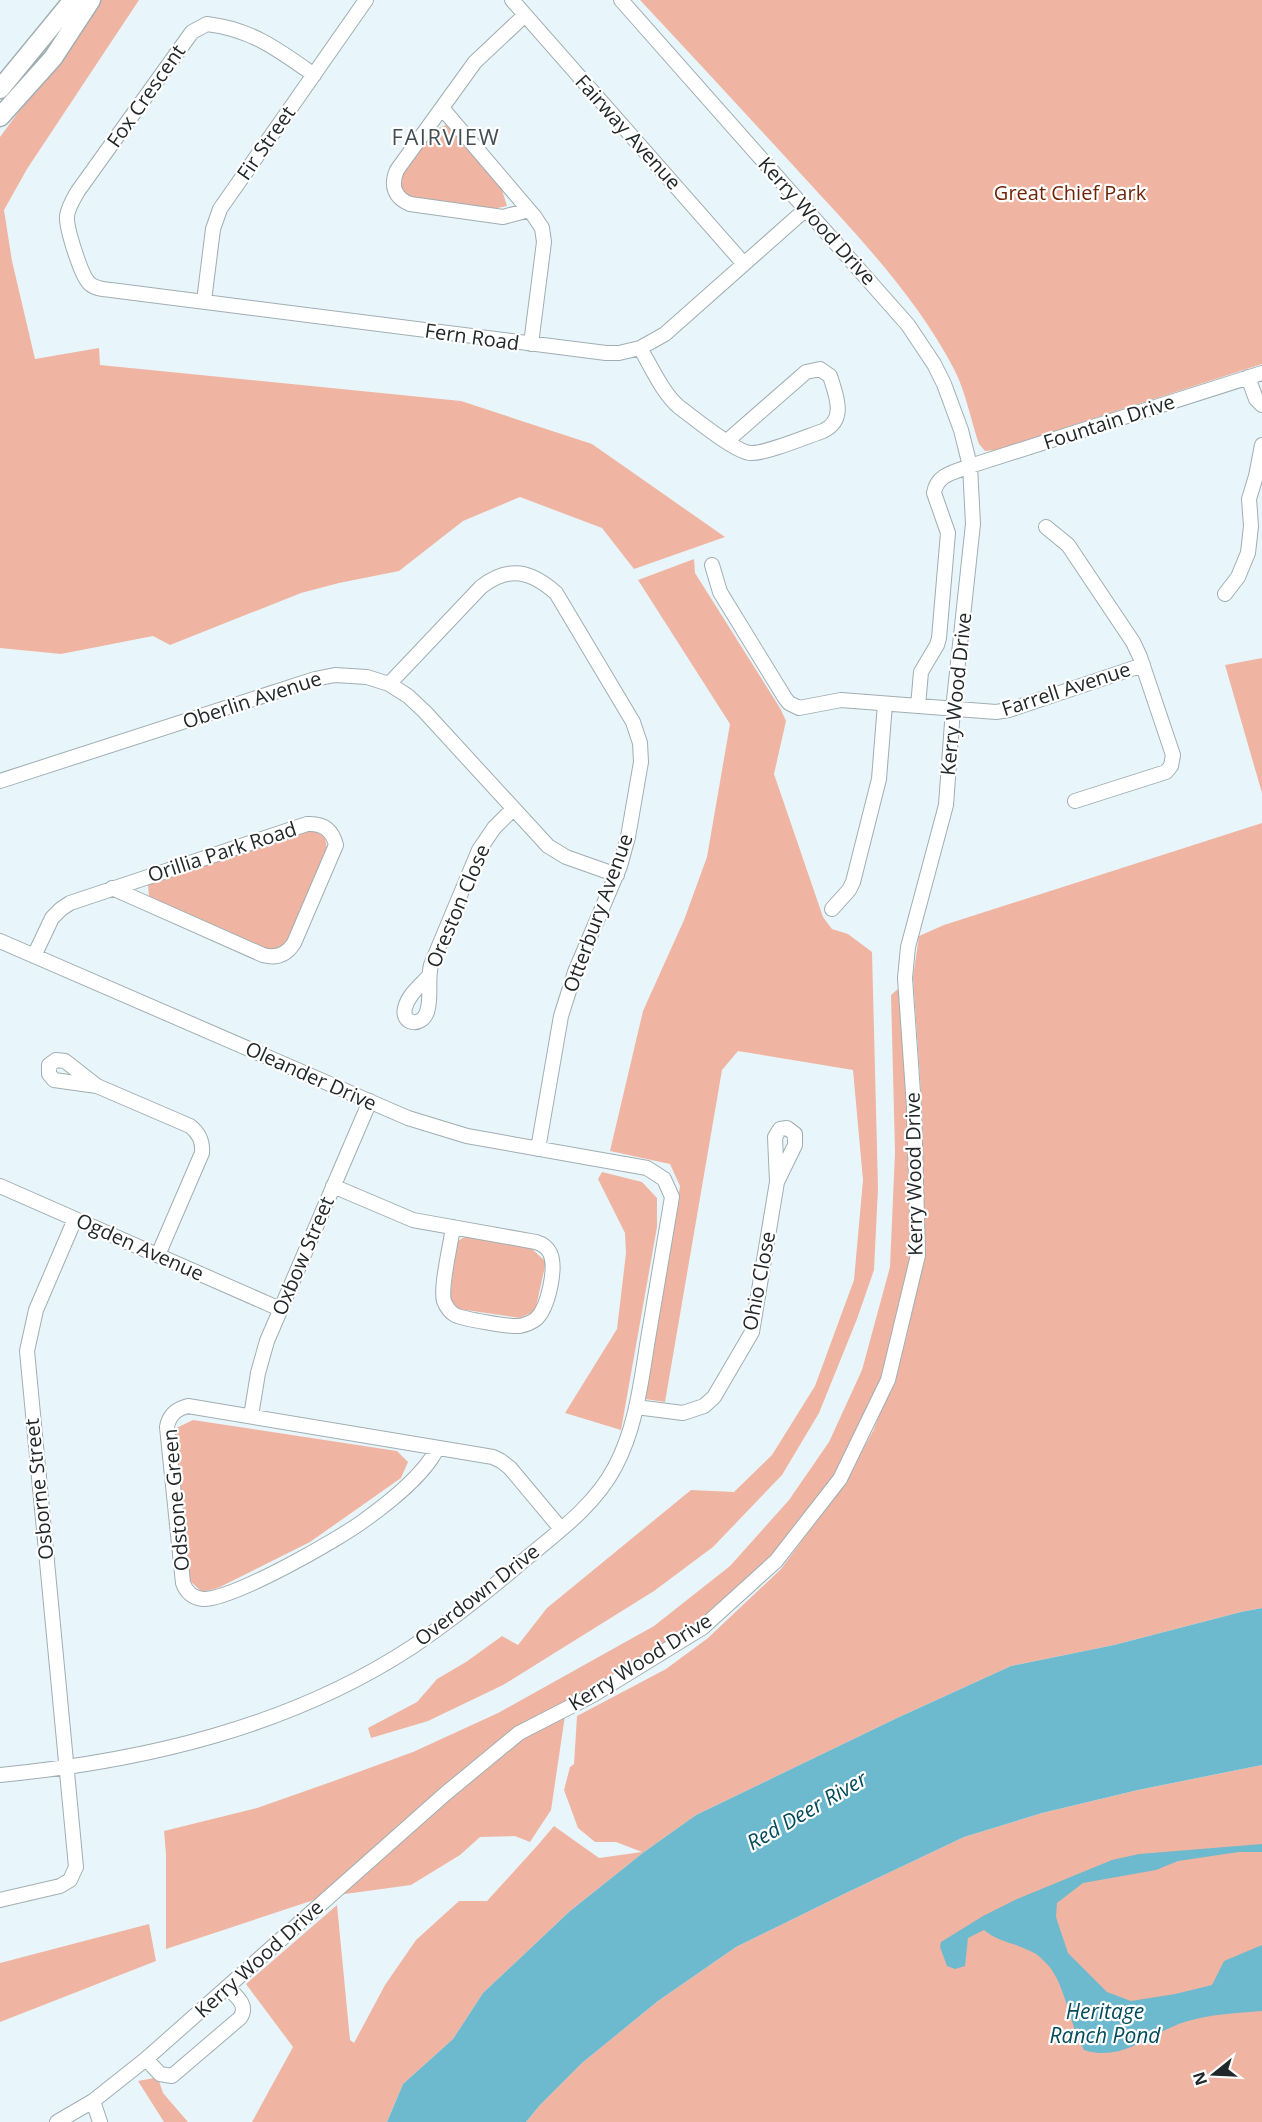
<svg xmlns="http://www.w3.org/2000/svg" width="1262" height="2122" viewBox="0 0 1262 2122" font-family="'Open Sans',sans-serif">
	<style>
		.green { fill: #f0b5a2 }
		.water { fill: #6dbacf }
		.lines { fill: none; stroke-linecap: round; stroke-linejoin: round }
		.minor-casing { stroke: #a0aeb2; stroke-width: 16 }
		.major-casing { stroke: #a0aeb2; stroke-width: 21 }
		.minor { stroke: #fff; stroke-width: 14 }
		.major { stroke: #fff; stroke-width: 18 }
		.labels { text-anchor: middle; stroke-width: 4.5; stroke-linejoin: round; paint-order: stroke }
		.street-label { font-size: 20px; fill: #222829; stroke: #fff }
		.park-label { font-size: 20px; fill: #6f2407; stroke: #fff }
		.water-label { font-size: 21px; font-style: italic; fill: #034b5a; stroke: #fff }
		.quarter-label { font-size: 22px; letter-spacing: 1.5px; fill: #434f53; stroke: #fff }
	</style>
	<rect width="100%" height="100%" fill="#e8f6fb"/>
	<path class="green" d="M 101,0 L 139,0 L 27,169 L 4,210 L 12,261 L 35,359 L 99,348 L 100,365 L 461,401 L 592,444 L 725,537 L 634,569 L 602,528 L 520,497 L 463,521 L 399,571 L 339,583 L 301,593 L 170,645 L 153,636 L 61,654 L 0,648 L 0,137 Z
		M 640,0 L 1262,0 L 1262,364 L 996,450 L 985,451 L 979,444 C 971,421 966,393 955,371 C 917,297 857,235 801,174 C 748,116 694,58 640,0 Z
		M 446,125 L 502,190 L 507,206 L 488,210 L 409,196 L 401,189 L 399,178 L 433,130 Z
		M 694,559 L 695,573 L 780,708 L 786,721 L 774,774 L 823,917 L 832,929 L 848,934 L 872,952 L 878,1188 L 874,1270 L 857,1319 L 819,1413 L 782,1475 L 713,1547 L 654,1591 L 503,1685 L 428,1721 L 371,1738 L 368,1728 L 417,1702 L 437,1679 L 466,1662 L 502,1636 L 518,1645 L 547,1608 L 691,1490 L 734,1492 L 772,1455 L 815,1386 L 854,1280 L 863,1180 L 853,1070 L 738,1051 L 722,1070 L 665,1402 L 645,1399 L 680,1186 L 670,1164 L 610,1151 L 643,1011 L 684,920 L 707,857 L 730,724 L 638,580 Z
		M 1262,658 L 1262,793 L 1225,665 Z
		M 1262,823 L 1262,1608 L 1241,1612 L 1114,1645 L 1011,1666 L 897,1718 L 696,1815 L 644,1852 L 570,1911 L 483,1993 L 453,2039 L 403,2084 L 387,2122 L 252,2122 L 293,2047 L 246,1984 L 337,1905 L 350,2040 L 354,2043 L 385,1985 L 416,1940 L 459,1901 L 487,1901 L 537,1846 L 554,1826 L 599,1858 L 642,1852 L 616,1842 L 595,1842 L 578,1828 L 564,1790 L 570,1767 L 574,1764 L 577,1716 L 666,1669 L 708,1638 L 781,1569 L 844,1484 L 873,1431 L 894,1379 L 906,1339 L 924,1255 L 922,1106 L 913,977 L 919,936 L 944,925 Z
		M 314,829 L 325,838 L 327,849 L 285,945 L 272,952 L 149,897 L 148,885 L 156,880 Z
		M 899,988 L 918,1255 L 888,1380 L 840,1479 L 776,1561 L 702,1628 L 566,1709 L 551,1810 L 530,1842 L 515,1836 L 480,1837 L 460,1855 L 411,1885 L 323,1897 L 166,1949 L 166,1854 L 164,1831 L 257,1808 L 331,1782 L 413,1752 L 498,1713 L 654,1626 L 730,1566 L 789,1500 L 829,1442 L 862,1370 L 890,1267 L 895,1152 L 891,995 Z
		M 602,1172 L 642,1182 L 657,1198 L 657,1227 L 621,1430 L 565,1413 L 617,1329 L 626,1253 L 625,1233 L 598,1179 Z
		M 468,1235 L 532,1249 L 546,1262 L 535,1311 L 520,1318 L 459,1309 L 450,1299 L 456,1242 Z
		M 193,1420 L 397,1451 L 408,1462 L 401,1478 L 310,1542 L 218,1588 L 202,1592 L 189,1580 L 172,1430 Z
		M 1262,1765 L 1262,2122 L 526,2122 L 540,2105 L 582,2063 L 658,2001 L 736,1947 L 846,1893 L 964,1837 L 1042,1813 L 1138,1790 Z
		M 149,1924 L 156,1961 L 0,2022 L 0,1963 Z
		M 154,2078 L 158,2078 L 163,2093 L 188,2122 L 164,2122 L 138,2081 Z"/>
	<path class="water" d="M 1262,1608 L 1262,1765 L 1138,1790 L 1042,1813 L 964,1837 L 846,1893 L 736,1947 L 658,2001 L 582,2063 L 540,2105 L 526,2122 L 387,2122 L 403,2084 L 453,2039 L 483,1993 L 570,1911 L 644,1852 L 696,1815 L 897,1718 L 1011,1666 L 1114,1645 L 1241,1612 Z
		M 1262,1844 L 1262,1852 L 1239,1852 L 1178,1861 L 1156,1870 L 1083,1883 L 1057,1903 L 1056,1917 L 1068,1953 L 1107,1992 L 1131,2001 L 1175,1994 L 1212,1985 L 1224,1961 L 1262,1945 L 1262,2011 C 1237,2013 1212,2014 1188,2021 C 1152,2031 1124,2063 1084,2050 C 1069,2025 1065,1980 1045,1962 C 1041,1958 1036,1953 1030,1951 C 1015,1943 998,1942 984,1930 L 968,1938 L 965,1966 L 955,1969 L 947,1966 L 940,1947 L 941,1942 L 983,1916 L 1017,1899 L 1112,1860 L 1139,1854 Z"/>
	<g class="lines">
		<defs>
			<path id="minor" d="M 512,0 L 744,264
				M 525,15 L 475,62 L 397,170 C 390,186 395,198 410,204 L 503,217 L 529,210
				M 314,75 C 279,50 251,29 207,24 L 192,32 L 78,191 C 74,198 68,207 67,216 C 66,228 81,275 89,283 C 95,289 103,289 111,290 L 606,353 L 619,353 L 640,348 L 665,334 L 806,209
				M 442,108 L 534,216 L 542,228 L 544,242 L 531,344
				M 204,301 L 213,229 L 220,209 L 366,0
				M 640,348 C 652,368 662,392 679,407 C 693,417 736,453 751,453 C 765,454 808,436 823,431 C 847,420 836,395 830,376 L 820,369 L 806,372 L 727,441
				M 1248,377 L 1256,399 L 1262,405
				M 1046,527 L 1068,545 L 1133,642 L 1140,657 L 1173,755 L 1171,766 L 1166,772 L 1075,801
				M 712,565 L 720,592 L 785,698 L 789,703 L 799,708 L 841,700 L 996,712 L 1009,710 L 1143,665
				M 1225,594 L 1238,577 L 1248,553 L 1251,526 L 1249,499 L 1256,476 L 1262,445
				M 389,684 L 481,587 C 509,565 531,571 556,593 L 633,722 L 640,743 L 641,762 L 628,837 L 620,866 L 575,972 L 561,1016 L 538,1149
				M 918,706 L 921,672 L 937,645 L 939,638 L 948,533 L 934,493 C 937,474 955,472 970,466 L 1262,373
				M 0,781 L 315,679 L 335,675 L 367,677 L 389,684 L 408,696 L 425,712 L 548,846 L 566,857 L 617,875
				M 832,909 L 849,890 L 853,882 L 879,779 L 885,704
				M 0,941 L 408,1118 L 467,1136 L 647,1168 L 664,1179 L 672,1197 C 664,1244 656,1291 648,1339 C 641,1382 636,1428 615,1467 C 594,1507 555,1534 522,1562 C 487,1592 450,1621 412,1647 C 290,1727 144,1761 0,1775
				M 34,956 L 52,918 L 61,909 L 70,903 L 307,824 C 322,823 332,829 336,845 L 294,943 C 287,954 277,959 263,955 L 112,888
				M 428,977 C 420,986 408,995 405,1008 C 401,1024 421,1028 427,1012 C 432,997 427,981 431,965 L 479,850 L 494,828 L 513,809
				M 97,1086 L 54,1080 L 49,1074 L 49,1065 L 56,1060 L 65,1061 L 97,1086 L 190,1126 C 199,1133 203,1141 202,1153 L 158,1255
				M 0,1186 L 280,1309
				M 333,1186 L 413,1220 L 536,1242 C 543,1244 547,1247 550,1253 C 557,1268 548,1308 536,1319 C 532,1322 525,1325 519,1326 C 509,1327 464,1319 455,1315 C 450,1312 446,1306 444,1301 C 440,1287 451,1244 453,1227
				M 636,1407 L 683,1413 L 704,1406 L 714,1397 L 752,1332 L 777,1182 L 775,1137 L 780,1129 L 787,1128 L 795,1134 L 795,1145 L 777,1182
				M 251,1416 L 258,1373 L 267,1341 L 370,1101
				M 437,1449 C 423,1476 391,1501 366,1519 C 340,1539 232,1600 203,1599 C 193,1598 186,1592 183,1583 L 167,1427 C 169,1415 176,1409 188,1406 L 493,1457 L 501,1461 L 510,1468 L 561,1529
				M 0,1900 L 60,1886 L 70,1880 L 76,1867 L 27,1351 L 36,1310 L 75,1219
				M 146,2059 L 160,2074 L 172,2076 L 240,2018 C 249,2005 236,1996 227,1987
				M 93,2101 L 100,2122
				M 57,2122 L 93,2101 L 146,2059 L 445,1794 L 519,1733 L 593,1695 L 702,1628 L 776,1561 L 840,1479 L 888,1380 L 918,1255 L 914,1107 L 905,978 L 908,947 L 946,805 L 953,709 L 973,524 L 970,466 L 961,430 L 944,384 L 934,364 L 908,325 L 621,0"/>
			<path id="major" d="M 0,89 L 73,0
				M 0,117 L 53,58 L 91,0"/>
		</defs>
		<use href="#minor" class="minor-casing"/>
		<use href="#major" class="major-casing"/>
		<use href="#minor" class="minor"/>
		<use href="#major" class="major"/>
	</g>
	<g class="labels">
		<g class="street-label">
			<text transform="translate(146 96) rotate(-55)" y="7">Fox Crescent</text>
			<text transform="translate(628 132) rotate(48)" y="7">Fairway Avenue</text>
			<text transform="translate(266 143) rotate(-55)" y="7">Fir Street</text>
			<text transform="translate(817 221) rotate(48)" y="7">Kerry Wood Drive</text>
			<text transform="translate(472 337) rotate(8)" y="7">Fern Road</text>
			<text transform="translate(1109 422) rotate(-18)" y="7">Fountain Drive</text>
			<text transform="translate(1066 689) rotate(-18)" y="7">Farrell Avenue</text>
			<text transform="translate(956 694) rotate(-84)" y="7">Kerry Wood Drive</text>
			<text transform="translate(252 700) rotate(-18)" y="7">Oberlin Avenue</text>
			<text transform="translate(222 852) rotate(-18)" y="7">Orillia Park Road</text>
			<text transform="translate(458 906) rotate(-67)" y="7">Oreston Close</text>
			<text transform="translate(598 913) rotate(-70)" y="7">Otterbury Avenue</text>
			<text transform="translate(311 1076) rotate(24)" y="7">Oleander Drive</text>
			<text transform="translate(914 1174) rotate(-91)" y="7">Kerry Wood Drive</text>
			<text transform="translate(140 1247) rotate(24)" y="7">Ogden Avenue</text>
			<text transform="translate(303 1256) rotate(-67)" y="7">Oxbow Street</text>
			<text transform="translate(759 1281) rotate(-79)" y="7">Ohio Close</text>
			<text transform="translate(39 1489) rotate(-96)" y="7">Osborne Street</text>
			<text transform="translate(176 1500) rotate(-95)" y="7">Odstone Green</text>
			<text transform="translate(477 1595) rotate(-38)" y="7">Overdown Drive</text>
			<text transform="translate(640 1662) rotate(-32)" y="7">Kerry Wood Drive</text>
			<text transform="translate(259 1959) rotate(-42)" y="7">Kerry Wood Drive</text>
		</g>
		<g class="park-label">
			<text x="1070" y="200">Great Chief Park</text>
		</g>
		<g class="water-label">
			<text transform="translate(807 1811) rotate(-30)" y="7">Red Deer River</text>
			<text x="1105" y="2019">Heritage<tspan x="1105" dy="24">Ranch Pond</tspan></text>
		</g>
		<g class="quarter-label">
			<text x="446" y="145">FAIRVIEW</text>
		</g>
	</g>
	<g transform="translate(1214 2074) rotate(252)" stroke="#ffffff" stroke-width="4.5" paint-order="stroke">
	<path d="M0-4.5L10 22L0 15L-10 22Z" fill="#222829"/>
	<text y="-9" font-size="16" font-weight="bold" text-anchor="middle" fill="#222829">N</text>
	</g>
</svg>
